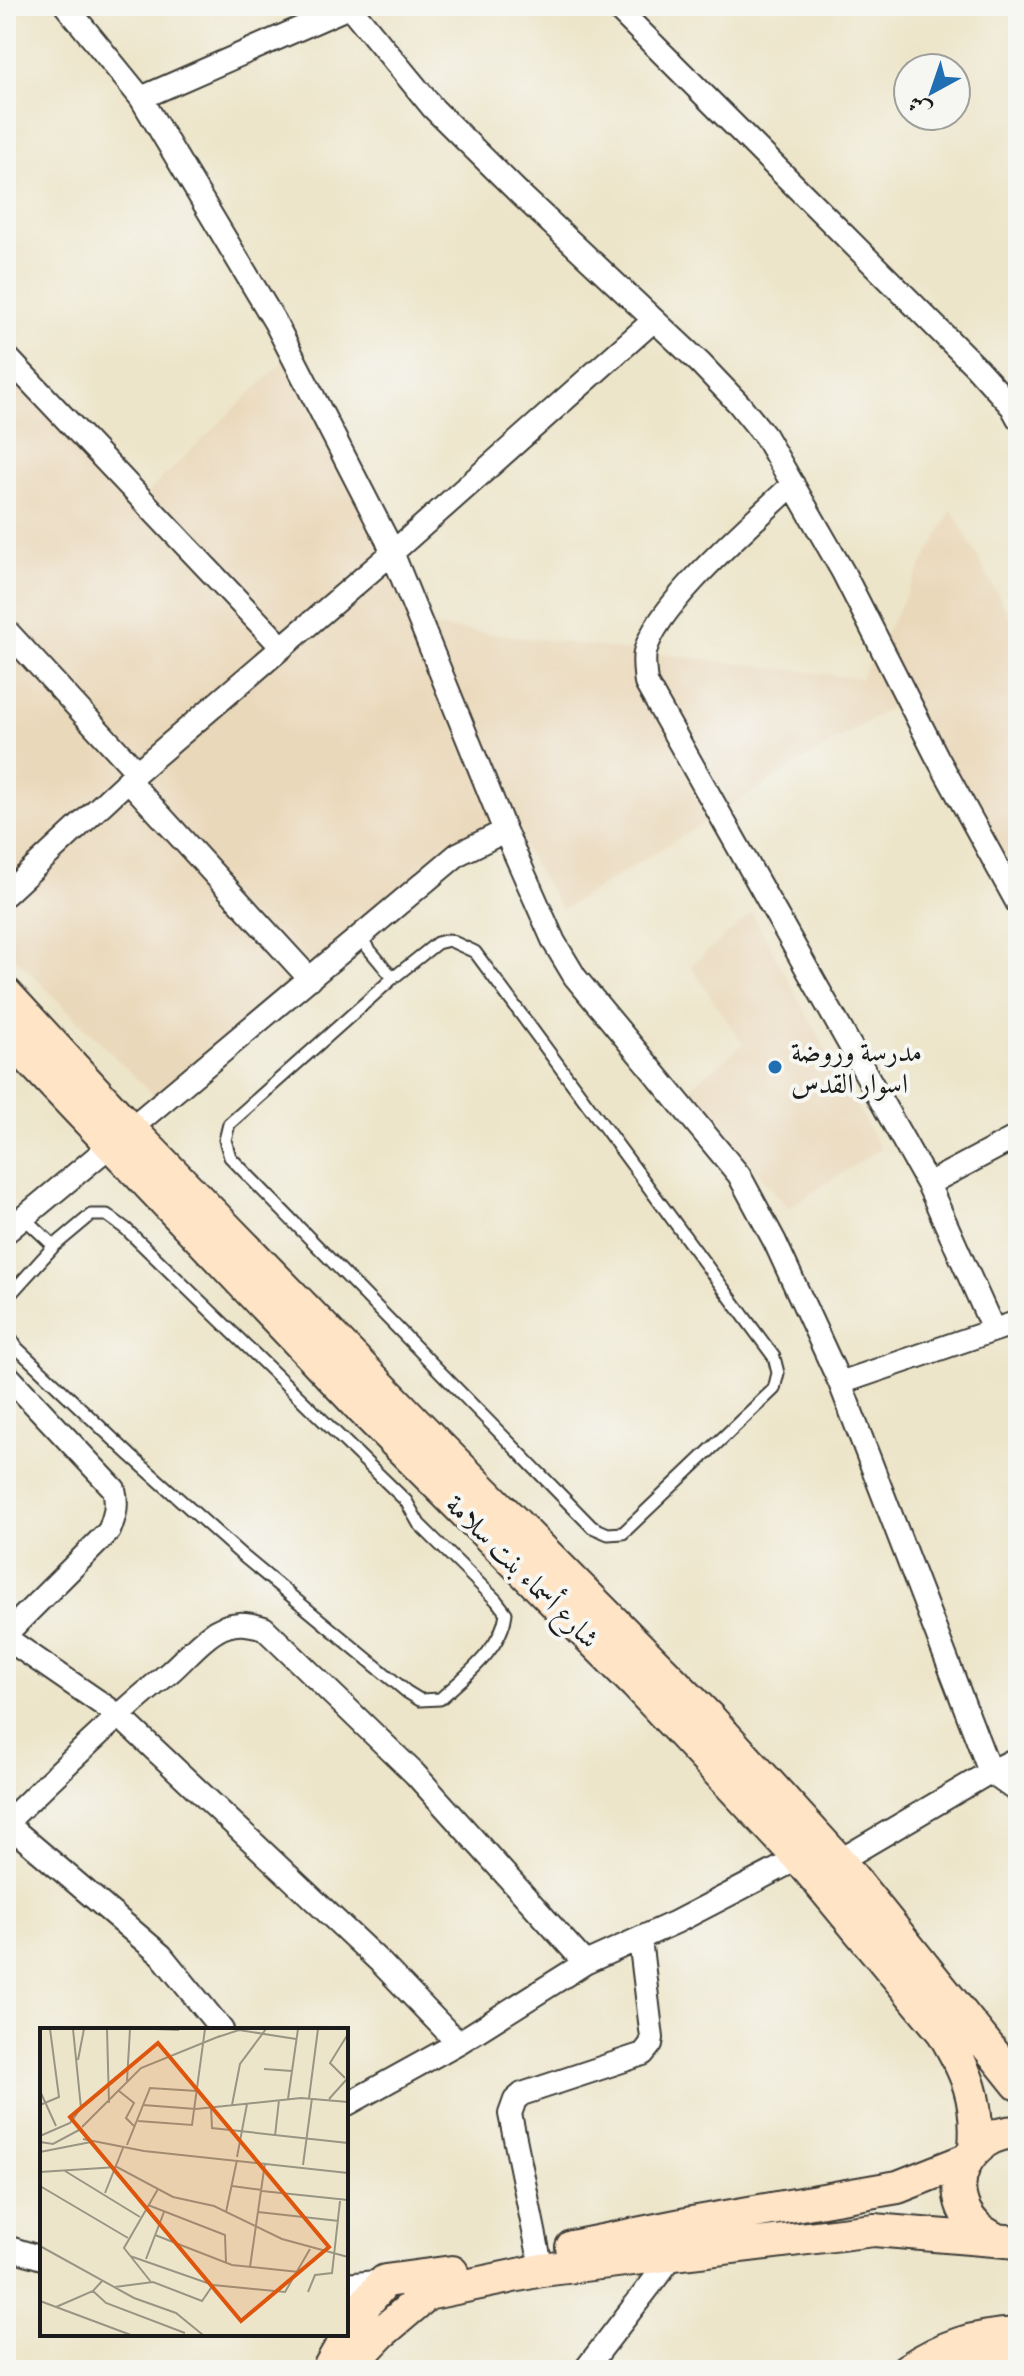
<svg xmlns="http://www.w3.org/2000/svg" width="1024" height="2376" viewBox="0 0 1024 2376" font-family="Alegreya,Amiri,serif">
	<style>
		.built { fill: #ead8ba }
		.lines { fill: none; stroke-linecap: round; stroke-linejoin: round }
		.lane-casing { stroke: #3b3a36; stroke-width: 15 }
		.street-casing { stroke: #3b3a36; stroke-width: 26 }
		.secondary-casing { stroke: #3b3a36; stroke-width: 36 }
		.lane { stroke: #fff; stroke-width: 11 }
		.street { stroke: #fff; stroke-width: 22 }
		.secondary { stroke: #ffe4c6; stroke-width: 32 }
		.poi-dot { fill: #1f6fb2; stroke: #f6f6f2; stroke-width: 3 }
		.labels { text-anchor: middle; stroke-width: 8; stroke-linejoin: round; paint-order: stroke }
		.poi-label { font-size: 28px; fill: #1c1c1c; stroke: #f6f6f2; text-anchor: start }
		.street-label { font-size: 28px; fill: #1c1c1c; stroke: #f6f6f2 }
		.inset-road { fill: none; stroke: #999584; stroke-width: 2 }
		.view { fill: #de560d; fill-opacity: 0.15; stroke: #de560d; stroke-width: 4 }
		.inset-edge { fill: none; stroke: #1c1c1c; stroke-width: 4 }
	</style>
	<rect width="100%" height="100%" fill="#f6f6f2"/>
	<filter id="ink" filterUnits="userSpaceOnUse"><feTurbulence type="fractalNoise" baseFrequency=".0125" numOctaves="2"/><feDisplacementMap in="SourceGraphic" scale="16" xChannelSelector="R" yChannelSelector="G"/><feConvolveMatrix kernelMatrix="1 2 1 2 8 2 1 2 1" color-interpolation-filters="sRGB"/></filter>
	<filter id="wash" filterUnits="userSpaceOnUse"><feTurbulence type="fractalNoise" baseFrequency=".006" numOctaves="4" result="noise"/><feDisplacementMap in="SourceGraphic" scale="32" xChannelSelector="R" yChannelSelector="G"/><feGaussianBlur stdDeviation="1.8" result="paint"/><feColorMatrix in="noise" values="0 0 0 0 0 0 0 0 0 0 0 0 0 0 0 0 0 1.4 0 .05"/><feComposite in="paint" operator="in"/></filter>
	<g filter="url(#wash)">
		<rect width="100%" height="100%" fill="#ede5c9"/>
		<path class="built" d="M 6,355 L 145,495 L 290,355 L 436,627 L 861,678 L 952,510 L 1018,632 L 1018,905 L 901,701 L 562,910 L 503,816 L 167,1109 L 6,949 Z
			M 752,913 L 880,1149 L 788,1208 L 687,1090 L 743,1044 L 690,966 Z"/>
	</g>
	<g filter="url(#ink)">
		<g class="lines">
			<defs>
				<path id="lane" d="M 359,937 L 393,978 L 437,943 L 449,940 L 475,952 L 774,1357 L 778,1373 L 774,1389 L 623,1533 L 608,1534 L 592,1527 L 230,1157 L 225,1140 L 229,1124 L 393,978
					M 23,1217 L 54,1246
					M 6,1299 L 54,1246 L 91,1215 L 107,1215 L 126,1229 L 406,1501 L 419,1524 L 496,1600 L 506,1613 C 502,1649 465,1676 440,1699 L 420,1700 L 407,1692 L 243,1556 L 130,1455 L 17,1348 L 6,1330"/>
				<path id="street" d="M 66,6 L 141,98 L 275,322 L 387,540 L 505,831 L 554,942 L 575,977 L 739,1175 L 775,1242 L 840,1383 L 990,1772 L 1018,1792
					M 615,6 L 975,366 L 1012,407 L 1018,418
					M 350,7 L 433,108 L 520,194 L 700,363 L 739,404 L 765,436 L 843,572 L 937,757 L 1018,904
					M 141,98 L 351,6
					M 6,356 L 281,646
					M 793,484 C 755,521 657,603 645,652 C 643,662 645,673 646,683 L 928,1184 L 993,1329
					M 6,630 L 137,772
					M 128,780 L 310,979
					M 6,894 L 137,772 L 392,553 L 654,320
					M 130,1129 L 458,854 L 505,831
					M 928,1184 L 1018,1136
					M 6,1232 L 111,1145
					M 6,1374 L 114,1489 C 118,1505 115,1516 109,1531 L 6,1634
					M 840,1383 L 1018,1322
					M 6,1638 L 118,1715 L 381,1963 L 458,2043
					M 6,1823 C 60,1771 112,1719 170,1672 C 185,1659 199,1641 216,1631 C 233,1621 247,1623 264,1628 L 415,1774 L 585,1963
					M 6,1823 L 161,1955 L 222,2030
					M 839,1861 L 990,1772 L 1018,1758
					M 346,2105 L 458,2043 L 585,1963 L 676,1922 L 799,1858
					M 6,2247 L 42,2258
					M 542,2270 L 510,2114 L 515,2100 L 522,2094 L 643,2054 L 651,2044 L 652,2038 L 640,1939
					M 346,2285 L 385,2281
					M 585,2370 L 675,2253"/>
				<path id="secondary" d="M 6,994 L 130,1129 L 423,1430 L 710,1719 L 839,1861 L 1018,2084
					M 6,1034 L 366,1413 L 636,1684 L 799,1858 L 943,2032 C 967,2072 979,2100 975,2147
					M 997,2240 C 990,2236 981,2232 976,2226 C 939,2189 968,2132 1018,2132
					M 572,2247 L 692,2223 L 898,2187 L 966,2160
					M 328,2370 L 366,2303 L 385,2281 L 452,2272
					M 346,2370 L 381,2333 L 427,2294 L 542,2270 L 874,2230 L 1018,2242
					M 907,2370 C 944,2346 974,2336 1018,2334
					M 961,2370 L 990,2363 L 1018,2361"/>
			</defs>
			<use href="#lane" class="lane-casing"/>
			<use href="#street" class="street-casing"/>
			<use href="#secondary" class="secondary-casing"/>
			<use href="#lane" class="lane"/>
			<use href="#street" class="street"/>
			<use href="#secondary" class="secondary"/>
		</g>
	</g>
	<circle class="poi-dot" cx="775" cy="1067" r="8"/>
	<g class="labels">
		<g class="poi-label">
			<text x="791" y="1061">مدرسة وروضة<tspan x="791" dy="32">اسوار القدس</tspan></text>
		</g>
		<g class="street-label">
			<text transform="translate(523 1571) rotate(45)" y="10">شارع أسماء بنت سلامة</text>
		</g>
	</g>
	<g transform="translate(40 2028)">
		<rect width="308" height="308" fill="#ede5c9"/>
		<path class="inset-road" d="M 67,1 L 69,75M 115,1 L 139,2M 178,9 L 199,2 L 256,11M 38,32 L 44,1M 224,41 L 252,43M 305,50 L 290,35 L 308,6M 87,53 L 90,1M 0,63 L 16,98M 79,63 L 94,75 L 86,90 L 95,99M 269,70 L 278,1M 248,71 L 258,1M 289,71 L 307,51M 0,77 L 19,69 L 10,1M 103,77 L 156,81 L 261,70 L 308,74M 192,77 L 200,36 L 226,1M 171,79 L 172,100 L 308,115M 98,93 L 152,97 L 165,1M 42,99 L 101,40 L 180,8M 0,108 L 30,95 L 41,80 L 33,1M 235,108 L 239,72M 43,111 L 104,123 L 308,145M 0,114 L 13,116 L 39,102M 87,117 L 110,60 L 157,63M 0,124 L 51,114M 197,129 L 207,76M 263,137 L 272,70M 25,143 L 100,189M 0,144 L 77,139 L 133,169 L 174,178 L 242,211 L 308,229M 0,158 L 88,210M 192,158 L 222,162M 222,163 L 308,172M 65,165 L 83,120M 108,177 L 185,207 L 186,235M 186,184 L 197,132M 218,184 L 299,193M 115,207 L 192,237 L 259,244M 0,218 L 94,270 L 136,285 L 163,307M 90,228 L 173,257 L 245,264 L 270,221M 106,231 L 124,184M 210,239 L 225,135M 111,254 L 84,220 L 118,161M 75,259 L 113,254 L 162,273 L 173,257M 53,263 L 66,275 L 145,305M 268,264 L 275,247 L 292,245 L 300,173M 0,273 L 91,307M 16,279 L 53,263 L 62,253"/>
		<path class="view" d="M 118,15 L 289,219 L 201,293 L 30,89 Z"/>
		<rect width="308" height="308" class="inset-edge"/>
	</g>
	<rect width="1024" height="2376" fill="none" stroke="#f6f6f2" stroke-width="32"/>
	<g transform="translate(932 92) rotate(220)"><circle r="38" fill="#f6f6f2" stroke="#9f9f9c" stroke-width="2"/>
	<path d="M0-6L14 30L0 20L-14 30Z" fill="#1f6fb2"/>
	<text y="-12" font-size="22" font-weight="bold" text-anchor="middle" fill="#1c1c1c">ش</text>
	</g>
</svg>
